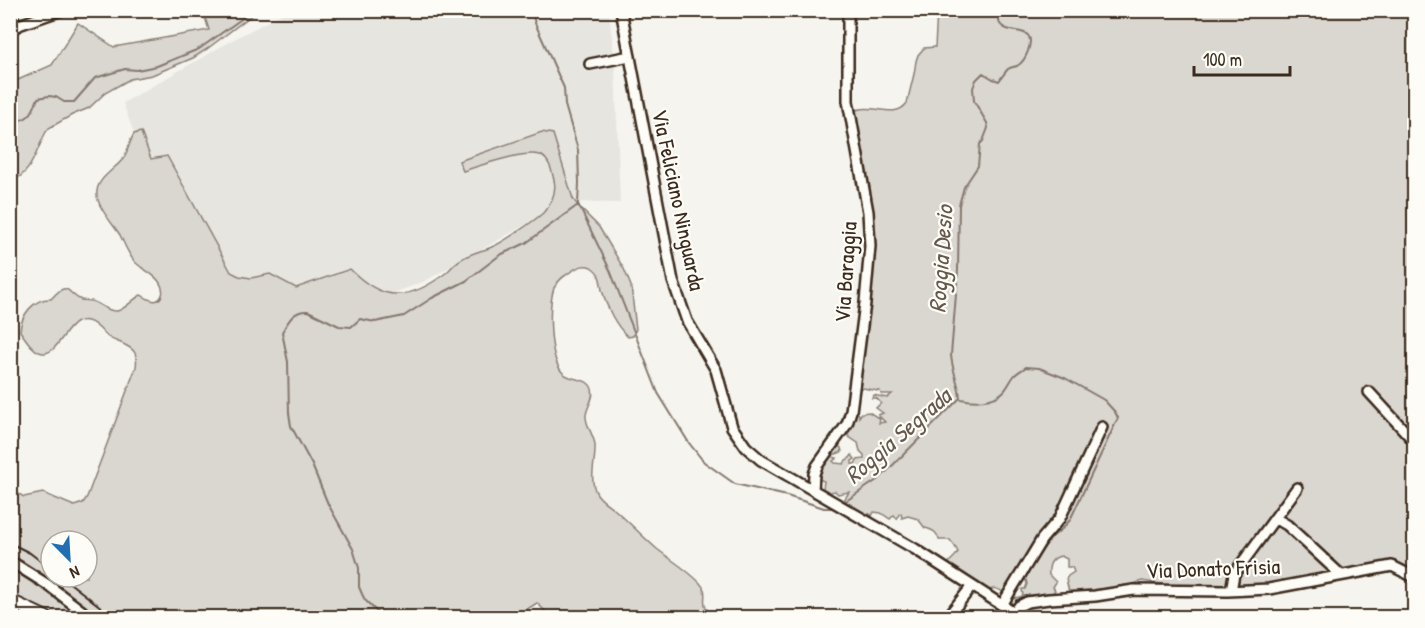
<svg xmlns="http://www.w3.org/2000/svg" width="1425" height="628" viewBox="0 0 1425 628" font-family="'Patrick Hand',sans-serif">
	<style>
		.built { fill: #e7e5df }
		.green { fill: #dad6d0; stroke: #8a8077; stroke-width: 1.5; fill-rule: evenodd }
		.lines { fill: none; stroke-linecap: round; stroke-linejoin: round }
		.stream { stroke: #84786e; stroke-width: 2 }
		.minor-casing { stroke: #3b2a1e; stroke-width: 14 }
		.major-casing { stroke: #3b2a1e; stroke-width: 16 }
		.minor { stroke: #fdfcf7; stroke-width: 9 }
		.major { stroke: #fdfcf7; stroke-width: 12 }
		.rail { stroke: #3b2a1e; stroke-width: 2 }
		.labels { text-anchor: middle; stroke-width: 4.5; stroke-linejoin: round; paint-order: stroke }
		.street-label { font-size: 22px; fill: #3b2a1e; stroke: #fdfcf7 }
		.water-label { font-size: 24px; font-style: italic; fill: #65584d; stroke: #fdfcf7 }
	</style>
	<rect width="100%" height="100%" fill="#f5f4ee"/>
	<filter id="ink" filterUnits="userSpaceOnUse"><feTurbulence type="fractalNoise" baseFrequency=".0167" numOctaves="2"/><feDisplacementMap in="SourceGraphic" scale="12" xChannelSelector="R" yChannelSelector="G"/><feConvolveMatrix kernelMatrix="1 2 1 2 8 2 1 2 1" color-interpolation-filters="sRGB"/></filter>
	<g filter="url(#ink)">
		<path class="built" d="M 288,11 L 609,11 L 615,66 L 620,203 L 566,202 L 425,281 L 352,309 L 222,303 L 171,236 L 123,103 L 234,39 Z"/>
		<path class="green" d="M 203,11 L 261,11 L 252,15 L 207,49 L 193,58 L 152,75 L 130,79 L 105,93 L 89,108 L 72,115 L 49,128 L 46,132 C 37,148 31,177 11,180 L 11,83 L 52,65 L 78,23 L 114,47 L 209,30 Z
			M 937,11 L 1414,11 L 1414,571 L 1389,561 L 1381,565 L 1248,589 L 1183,587 L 1142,581 L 1106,593 L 1072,595 L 1069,592 L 1066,579 L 1068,576 L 1074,572 L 1072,567 L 1067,567 L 1067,559 L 1061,556 C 1051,558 1048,565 1049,575 L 1056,582 L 1053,587 L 1055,590 L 1052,594 L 1047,593 L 1043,594 L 1043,597 L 1019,601 L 1016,601 L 1015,598 L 1023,596 L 1022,589 L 1025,589 L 1027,584 L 1026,580 L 1020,582 L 1004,597 L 1003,592 C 997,588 994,587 987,592 L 949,568 L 948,564 C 951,559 955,558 958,552 L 954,545 L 950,540 L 939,540 C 937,532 933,530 925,528 L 918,519 L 908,516 L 902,518 L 901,513 L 899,514 L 897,519 L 894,515 L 890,519 L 881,513 L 874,512 L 872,516 L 870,514 L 858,513 L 856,509 L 848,508 L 843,502 L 849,492 L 838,494 L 835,491 L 830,492 L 823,489 L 824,481 L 818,479 L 818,470 L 838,445 L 841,448 L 842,452 L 833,455 L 833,457 L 837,458 L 833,461 L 835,463 L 844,464 L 846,460 L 850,458 L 852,455 L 855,459 L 852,461 L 852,464 L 855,464 L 857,460 L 864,459 L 864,455 L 860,451 L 858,443 L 849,437 L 847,432 L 851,422 L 855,419 L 853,416 L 855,411 L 859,414 L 859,417 L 862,413 L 869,412 L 880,419 L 879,423 L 885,422 L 878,415 L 883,413 L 876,408 L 881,403 L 876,398 L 872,398 L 874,395 L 887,398 L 892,394 L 881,394 L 880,391 C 871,391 866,387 859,388 L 851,375 L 865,269 L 867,225 L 848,116 C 851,114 853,111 856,110 C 873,103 895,120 907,103 L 914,74 L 916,61 L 918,55 L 924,48 L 935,47 Z
			M 141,132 L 151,159 L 167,156 L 231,272 L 239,276 L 251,278 L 270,274 L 296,288 L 350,269 C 362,281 380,295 398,294 C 415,294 433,283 447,272 C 451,268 455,263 460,260 C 470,253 483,251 494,246 C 505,241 534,221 543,213 C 552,203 557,193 554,180 C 552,172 550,161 542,156 C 529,148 479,166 463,171 L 459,161 L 542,132 L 553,134 L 573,199 L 579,207 L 599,227 L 624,269 L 631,286 L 636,329 L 633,336 L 628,337 C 615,325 606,306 602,290 C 601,285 601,281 599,276 C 598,272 594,269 591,267 C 582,263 573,270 566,275 C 561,278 557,283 554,288 C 548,306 549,357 562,372 C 570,382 588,376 592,389 C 595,398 587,406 586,415 C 585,425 594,435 595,445 C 596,462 588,479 597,494 C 602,501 608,504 614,509 C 629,522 642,536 657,549 C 671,560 688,570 700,583 C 712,596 695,602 715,617 L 633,618 L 630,615 L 626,618 L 551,617 L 537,603 L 513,618 L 21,617 L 11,611 L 10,489 L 24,497 L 43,493 L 74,506 L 83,503 L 87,497 L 136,367 C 138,352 134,349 121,343 C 116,341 112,340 108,337 C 99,329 91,316 77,322 C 64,329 57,354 43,353 C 34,353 25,338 20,331 C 21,315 34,298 51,299 C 69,279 66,293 81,300 C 82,300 89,301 91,301 C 100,303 107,312 117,311 C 124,310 133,299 141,295 C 147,298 156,305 161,297 C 163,294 163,291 162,288 C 159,276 145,271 136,263 C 128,255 125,245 120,235 C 113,224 95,205 97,191 C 98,178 115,169 123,159 C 128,152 129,142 134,134 ZM 51,541 L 87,541 L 87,577 L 51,577 Z"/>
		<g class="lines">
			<path class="stream" d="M 531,10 L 535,23 L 564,88 L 565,105 L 578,150 L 579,183 L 578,204 L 610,270 L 658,393 L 689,443 L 704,462 L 735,484 L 787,496 L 824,508 L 836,508
				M 10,122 C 29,120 32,115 38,98 L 49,96 L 56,97 L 64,102 L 74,102 L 95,78 L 125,69 L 137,70 L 157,66 L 199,49 L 254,10
				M 960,398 C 959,383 952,370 951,355 L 958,270 L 959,205 L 964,187 L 978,166 L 980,144 L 983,141 L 988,128 L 987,123 L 974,101 L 973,88 L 976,80 L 983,73 L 993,79 L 999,81 C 1002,77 1005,72 1008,69 C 1011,67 1014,67 1017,66 C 1022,63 1026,57 1028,51 C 1038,23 1009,37 1000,24 C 998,21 999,15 999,10
				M 961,399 C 973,402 993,402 1003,392 C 1008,387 1010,381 1014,376 C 1017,372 1022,370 1026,367 L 1039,368 L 1065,378 L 1104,400 L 1115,412 L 1118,418 L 1070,520 L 1063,528 L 1052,537 L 1033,562
				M 843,503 L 880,478 L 960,398
				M 1008,606 L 1021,582
				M 381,618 L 377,612 L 365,600 L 362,594 L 359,587 L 359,568 L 353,549 L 328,504 L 312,465 L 291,426 L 289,413 L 288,362 L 282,332 C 289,320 294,310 308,311 L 339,326 L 351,327 L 360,319 L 375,322 L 404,316 L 432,298 L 466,281 L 500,255 L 526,243 L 578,205"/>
			<defs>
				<path id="minor" d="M 621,10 L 673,281 L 687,321 L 716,370 L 732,427 L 746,447 L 761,460 L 915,549 L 1011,611 L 1019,618
					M 10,14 L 18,26
					M 10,28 L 62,10
					M 590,64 L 630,56
					M 1369,392 L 1414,441
					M 813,490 L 814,474 L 817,466 L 847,424 L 851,411 L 865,303 L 870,246 L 868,212 L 848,101 L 848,10
					M 1274,520 L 1280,521 L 1287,525 L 1341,575
					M 10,561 L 48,585 L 82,611 L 86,618
					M 1231,591 L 1234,574 L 1297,488
					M 1002,605 L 1042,539 L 1060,518 L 1102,427
					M 1014,613 L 1019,606 L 1027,602 L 1049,599 L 1095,596 L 1134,590 L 1228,591 L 1269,589 L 1392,566 L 1414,577
					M 947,618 L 972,586"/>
				<path id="major" d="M 10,601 L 46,618"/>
			</defs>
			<use href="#minor" class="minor-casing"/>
			<use href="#major" class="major-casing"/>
			<use href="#minor" class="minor"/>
			<use href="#major" class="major"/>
			<path class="rail" d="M 10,543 L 30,553 L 51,569
				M 62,577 L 115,618"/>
		</g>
	</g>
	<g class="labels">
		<g class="street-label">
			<text transform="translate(679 200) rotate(78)" y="8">Via Feliciano Ninguarda</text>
			<text transform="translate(845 272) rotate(-86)" y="8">Via Baraggia</text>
			<text transform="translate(1213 568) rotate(-2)" y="8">Via Donato Frisia</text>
		</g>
		<g class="water-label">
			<text transform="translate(941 259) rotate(-86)" y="8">Roggia Desio</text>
			<text transform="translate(898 436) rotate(-41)" y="8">Roggia Segrada</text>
		</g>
	</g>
	<rect width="1425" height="628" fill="none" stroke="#fdfcf7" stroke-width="36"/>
	<rect x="18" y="18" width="1389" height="592" fill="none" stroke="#3b2a1e" stroke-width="2" filter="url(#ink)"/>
	<g transform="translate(69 559) rotate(156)"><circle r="28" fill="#fdfcf7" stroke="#afa8a0" stroke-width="1.5"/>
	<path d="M0-4.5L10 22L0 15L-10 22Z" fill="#1f6fb2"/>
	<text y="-9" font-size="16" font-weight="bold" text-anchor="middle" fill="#3b2a1e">N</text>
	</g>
	<path d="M1194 66v9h96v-9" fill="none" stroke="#3b2a1e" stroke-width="3"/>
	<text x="1203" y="66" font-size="18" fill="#3b2a1e" stroke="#fdfcf7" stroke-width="4.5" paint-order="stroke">100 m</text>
</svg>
